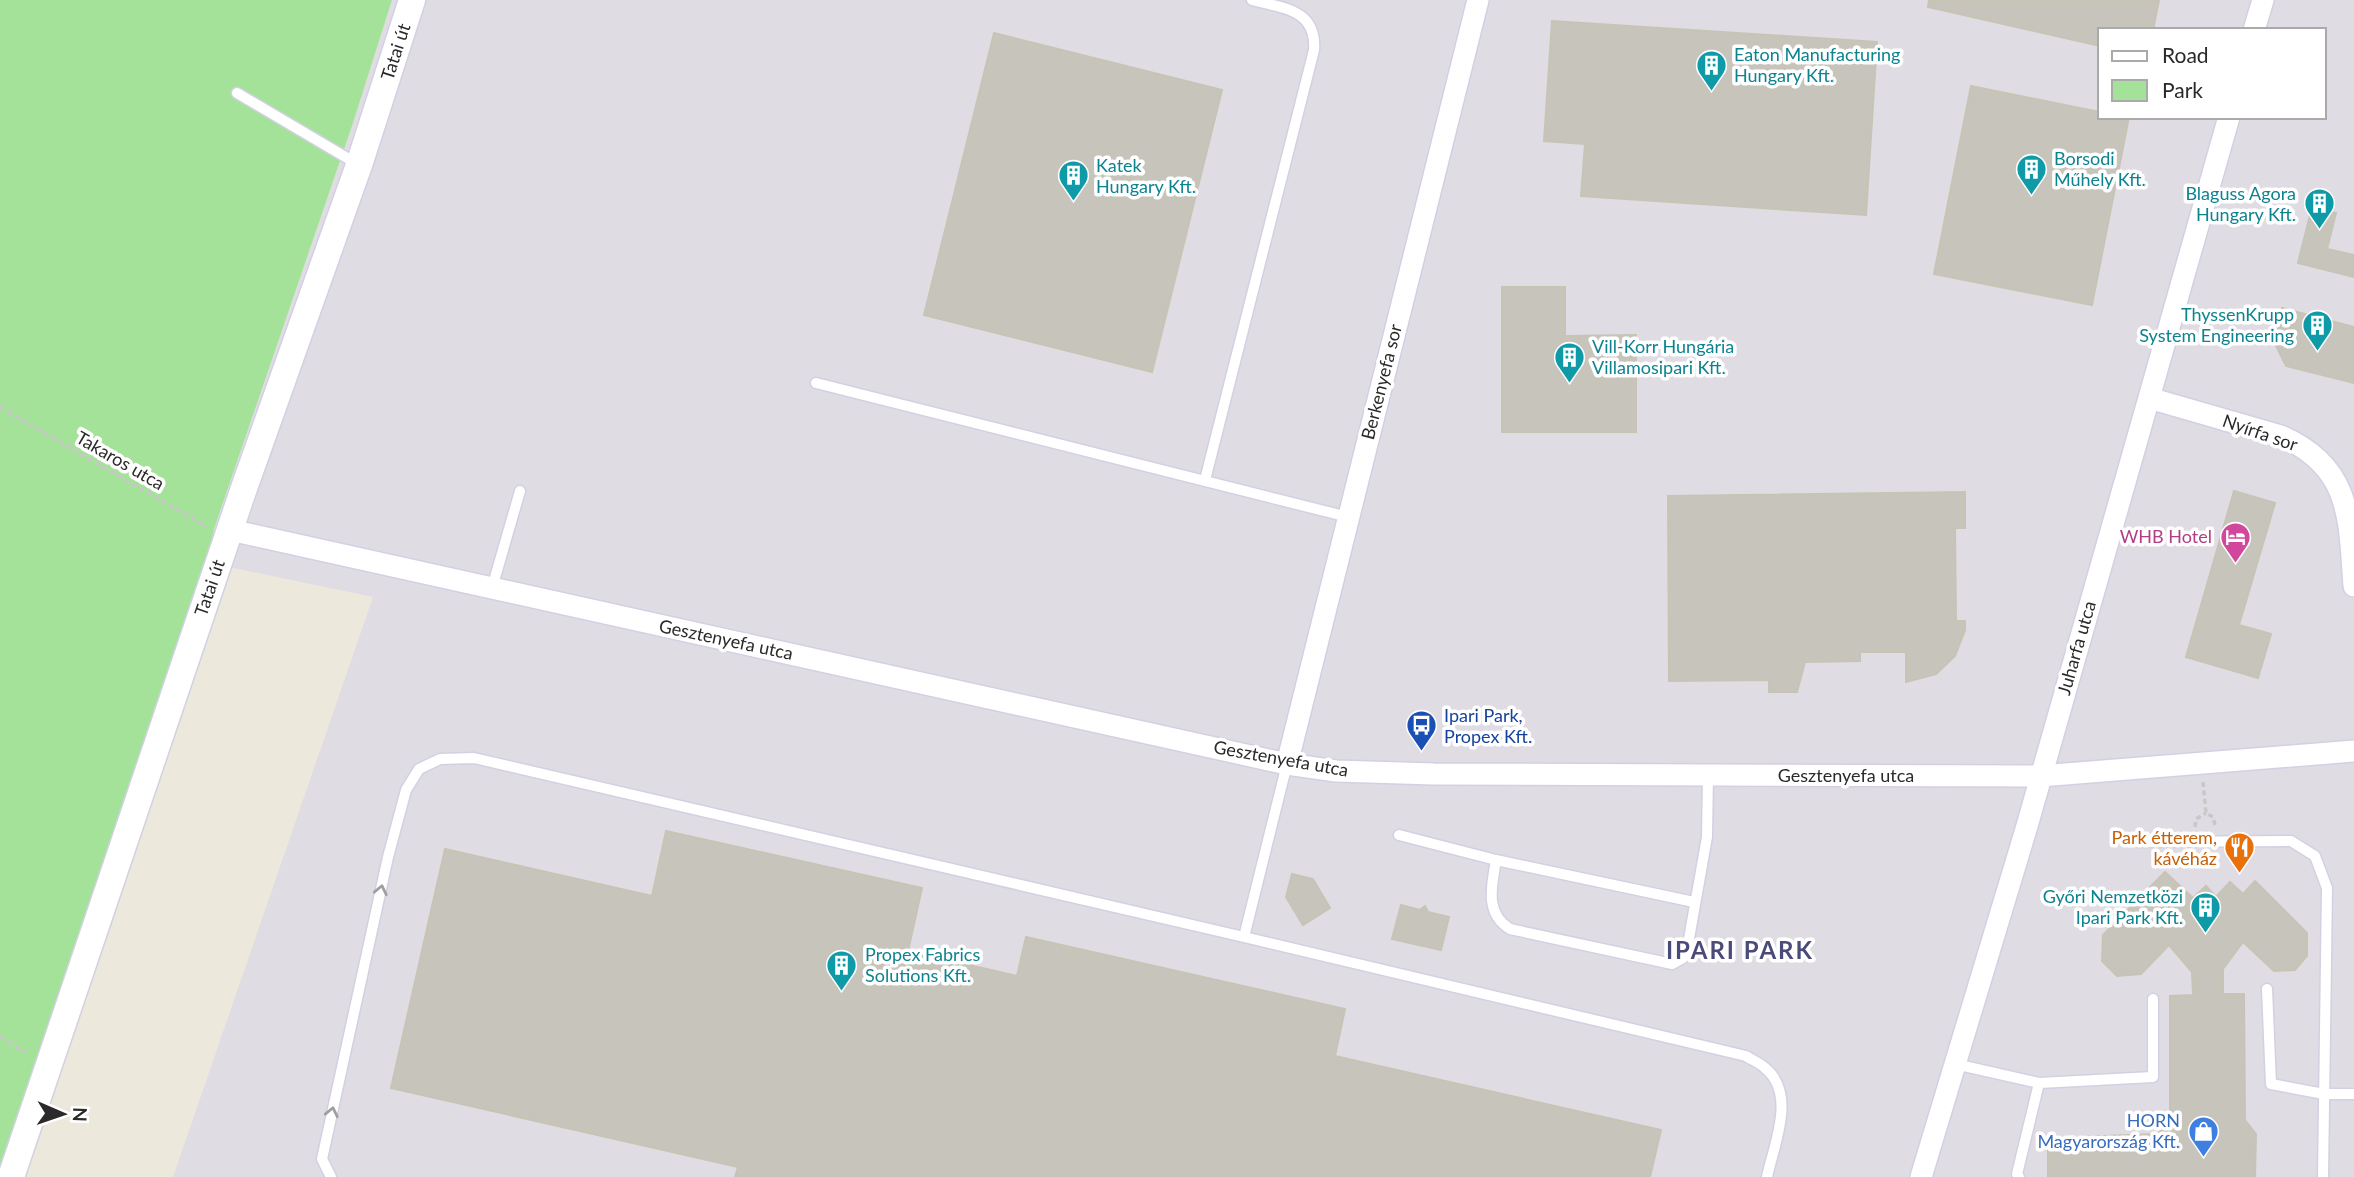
<svg xmlns="http://www.w3.org/2000/svg" width="2354" height="1177" viewBox="0 0 2354 1177" font-family="Lato,sans-serif">
	<style>
		.industrial { fill: #e0dce4; fill-rule: evenodd }
		.green { fill: #a5e299 }
		.building { fill: #c7c4bb; stroke: #c7c4b6; stroke-width: 2 }
		.lines { fill: none; stroke-linecap: round; stroke-linejoin: round }
		.service-casing { stroke: #d1d1e3; stroke-width: 13 }
		.minor-casing { stroke: #d1d1e3; stroke-width: 24 }
		.tertiary-casing { stroke: #d1d1e3; stroke-width: 29 }
		.path { stroke: #c8c8c8; stroke-width: 3.5; stroke-dasharray: 5 3.5; stroke-linecap: butt }
		.service { stroke: #fff; stroke-width: 10 }
		.minor { stroke: #fff; stroke-width: 21 }
		.tertiary { stroke: #fff; stroke-width: 26 }
		.oneway { stroke: #9f9f9f }
		.labels { text-anchor: middle; stroke-width: 7; stroke-linejoin: round; paint-order: stroke }
		.street-label { font-size: 18px; fill: #2a2a2a; stroke: #fff }
		.culture-label { font-size: 18px; fill: #0d838f; stroke: #fff; text-anchor: start }
		.hotel-label { font-size: 18px; fill: #b23c85; stroke: #fff; text-anchor: end }
		.transit-label { font-size: 18px; fill: #164399; stroke: #fff; text-anchor: start }
		.food-label { font-size: 18px; fill: #c56008; stroke: #fff; text-anchor: end }
		.shop-label { font-size: 18px; fill: #366cbe; stroke: #fff; text-anchor: end }
		.district-label { font-size: 24px; font-weight: bold; letter-spacing: 2px; fill: #4b4b7a; stroke: #fff }
	</style>
	<rect width="100%" height="100%" fill="#ece8dc"/>
	<path class="industrial" d="M 392,0 L 2354,0 L 2354,1177 L 173,1177 L 373,597 L 209,563 L 214,529 L 352,126 ZM 2100,30 L 2324,30 L 2324,117 L 2100,117 Z"/>
	<path class="green" d="M 0,0 L 392,0 L 352,126 L 214,529 L 209,564 L 0,1177 Z"/>
	<path class="building" d="M 1929,0 L 2159,0 L 2153,30 L 2100,30 L 2100,46 L 1928,7 Z
		M 1552,21 L 1877,42 L 1866,215 L 1581,196 L 1585,144 L 1544,141 Z
		M 994,33 L 1222,90 L 1152,372 L 924,315 Z
		M 1971,86 L 2100,112 L 2100,117 L 2129,117 L 2092,305 L 1934,274 Z
		M 2312,207 L 2336,213 L 2327,249 L 2354,255 L 2354,277 L 2298,263 Z
		M 1502,287 L 1565,287 L 1565,336 L 1636,335 L 1636,432 L 1502,432 Z
		M 2282,308 L 2354,327 L 2354,383 L 2286,366 L 2272,338 Z
		M 2234,491 L 2275,503 L 2239,625 L 2271,634 L 2258,678 L 2186,657 Z
		M 1965,492 L 1965,528 L 1955,528 L 1956,621 L 1965,621 L 1965,630 L 1955,656 L 1936,674 L 1906,682 L 1906,652 L 1860,652 L 1860,661 L 1805,662 L 1797,692 L 1769,692 L 1769,680 L 1669,681 L 1668,496 Z
		M 666,831 L 922,888 L 908,951 L 1017,976 L 1026,937 L 1345,1009 L 1335,1056 L 1661,1130 L 1650,1177 L 735,1177 L 738,1167 L 391,1088 L 445,849 L 652,896 Z
		M 2165,872 L 2193,898 L 2206,886 L 2216,897 L 2230,882 L 2243,894 L 2255,881 L 2307,933 L 2307,956 L 2295,970 L 2274,971 L 2243,942 L 2223,969 L 2223,994 L 2244,994 L 2245,1120 L 2256,1134 L 2255,1177 L 2048,1177 L 2048,1138 L 2158,1134 L 2170,1118 L 2170,996 L 2193,995 L 2192,972 L 2169,945 L 2141,974 L 2117,976 L 2102,961 L 2103,935 Z
		M 1292,874 L 1313,879 L 1330,908 L 1303,925 L 1286,897 Z
		M 1401,905 L 1420,910 L 1425,906 L 1428,912 L 1449,917 L 1441,950 L 1392,939 Z"/>
	<g class="lines">
		<defs>
			<path id="service" d="M 237,93 L 359,165
				M 816,383 L 1348,517
				M 1205,480 L 1314,50 C 1317,9 1282,8 1252,0
				M 492,588 L 520,491
				M 1287,764 L 1244,937 L 1746,1056 C 1752,1060 1760,1063 1765,1068 C 1797,1094 1774,1144 1767,1177
				M 1399,835 L 1496,860
				M 2139,842 L 2291,841 L 2315,856 L 2327,888 L 2323,1177
				M 1694,902 L 1496,860 C 1492,885 1484,913 1510,929 L 1672,964 L 1683,958 L 1687,950 L 1707,837 L 1708,776
				M 2267,989 L 2271,1084 L 2324,1094 L 2354,1094
				M 1955,1064 L 2039,1083 L 2153,1077 L 2153,999
				M 331,1177 L 322,1159 L 388,857 L 406,790 L 419,769 L 440,759 L 474,758 L 1244,937
				M 2019,1177 L 2017,1174 L 2039,1083"/>
			<path id="minor" d="M 2254,30 L 2263,0
				M 2149,398 L 2281,436 C 2352,467 2349,519 2354,586
				M 230,530 L 1287,764 L 1336,771 L 1434,774 L 2040,776 L 2354,751
				M 1287,764 L 1478,0
				M 1921,1177 L 2027,826 L 2229,117"/>
			<path id="tertiary" d="M 11,1177 L 243,491 L 359,165 L 412,0"/>
		</defs>
		<use href="#service" class="service-casing"/>
		<use href="#minor" class="minor-casing"/>
		<use href="#tertiary" class="tertiary-casing"/>
		<path class="path" d="M 0,407 L 207,527
			M 2203,782 L 2206,813 L 2213,817 L 2215,825
			M 2195,827 L 2196,819 L 2206,813
			M 0,1037 L 27,1053"/>
		<use href="#service" class="service"/>
		<use href="#minor" class="minor"/>
		<use href="#tertiary" class="tertiary"/>
	</g>
	<defs><path id="oneway-chevron" d="M-2-3.5L2.5 0L-2 3.5" fill="none" stroke-width="1.6" stroke-linecap="round" stroke-linejoin="round" transform="scale(1.75)"/></defs>
	<g class="oneway">
		<use href="#oneway-chevron" transform="translate(381 890) rotate(-78)"/>
		<use href="#oneway-chevron" transform="translate(332 1112) rotate(-78)"/>
	</g>
	<defs>
		<symbol id="building-pin" viewBox="-11 -11 22 30"><path d="M0 17L-7.5 6A9.5 9.5 0 1 1 7.5 6Z" fill="#0f9aa8" stroke="#fff"/><path d="M-4-6H4V6H1V3H-1V6H-4ZM-2.5-4.3h1.7v1.8h-1.7ZM.8-4.3h1.7v1.8H.8ZM-2.5-1h1.7V.8h-1.7ZM.8-1h1.7V.8H.8Z" fill="#fff"/></symbol>
		<symbol id="hotel-pin" viewBox="-11 -11 22 30"><path d="M0 17L-7.5 6A9.5 9.5 0 1 1 7.5 6Z" fill="#d1479c" stroke="#fff"/><path d="M-6-4.5h1.5V1H6V5H4.5V3h-9V5H-6ZM-4 0a1.8 1.8 0 1 1 3.6 0ZM.5 0V-2.5h3Q6-2.5 6 0Z" fill="#fff"/></symbol>
		<symbol id="bus-pin" viewBox="-11 -11 22 30"><path d="M0 17L-7.5 6A9.5 9.5 0 1 1 7.5 6Z" fill="#1a4fb4" stroke="#fff"/><path d="M-5-6H5V4H4V6H2V4H-2V6H-4V4H-5ZM-3.5-4V0h7V-4ZM-3.5 1.2v1.5H-2V1.2ZM2 1.2v1.5H3.5V1.2Z" fill="#fff"/></symbol>
		<symbol id="restaurant-pin" viewBox="-11 -11 22 30"><path d="M0 17L-7.5 6A9.5 9.5 0 1 1 7.5 6Z" fill="#e8710a" stroke="#fff"/><path d="M-5-6h1v4h1v-4h1v4h1v-4h1v5L-1.5 .5V6h-2V.5L-5-1ZM5-6V6H3V1.5H1.5Q1.5-4 5-6Z" fill="#fff"/></symbol>
		<symbol id="shop-pin" viewBox="-11 -11 22 30"><path d="M0 17L-7.5 6A9.5 9.5 0 1 1 7.5 6Z" fill="#3f7fe0" stroke="#fff"/><path d="M-5-2.5h2.3a2.7 3.5 0 0 1 5.4 0H5L5.5 6h-11ZM-1.5-2.5h3a1.5 2.3 0 0 0-3 0Z" fill="#fff"/></symbol>
	</defs>
	<g fill-rule="evenodd">
		<use href="#building-pin" x="1694" y="48" width="35" height="47"/>
		<use href="#building-pin" x="2014" y="152" width="35" height="47"/>
		<use href="#building-pin" x="1056" y="158" width="35" height="47"/>
		<use href="#building-pin" x="2302" y="186" width="35" height="47"/>
		<use href="#building-pin" x="2300" y="308" width="35" height="47"/>
		<use href="#building-pin" x="1552" y="340" width="35" height="47"/>
		<use href="#hotel-pin" x="2218" y="520" width="35" height="47"/>
		<use href="#bus-pin" x="1404" y="708" width="35" height="47"/>
		<use href="#restaurant-pin" x="2222" y="830" width="35" height="47"/>
		<use href="#building-pin" x="2188" y="890" width="35" height="47"/>
		<use href="#building-pin" x="824" y="948" width="35" height="47"/>
		<use href="#shop-pin" x="2186" y="1114" width="35" height="47"/>
	</g>
	<g class="labels">
		<g class="street-label">
			<text transform="translate(396 52) rotate(-72)" y="6">Tatai út</text>
			<text transform="translate(1382 382) rotate(-76)" y="6">Berkenyefa sor</text>
			<text transform="translate(2260 433) rotate(19)" y="6">Nyírfa sor</text>
			<text transform="translate(120 461) rotate(30)" y="6">Takaros utca</text>
			<text transform="translate(210 588) rotate(-71)" y="6">Tatai út</text>
			<text transform="translate(726 640) rotate(12)" y="6">Gesztenyefa utca</text>
			<text transform="translate(2077 648) rotate(-74)" y="6">Juharfa utca</text>
			<text transform="translate(1281 759) rotate(10)" y="6">Gesztenyefa utca</text>
			<text x="1846" y="782">Gesztenyefa utca</text>
		</g>
		<g class="culture-label">
			<text x="1734" y="61">Eaton Manufacturing<tspan x="1734" dy="21">Hungary Kft.</tspan></text>
			<text x="2054" y="165">Borsodi<tspan x="2054" dy="21">Műhely Kft.</tspan></text>
			<text x="1096" y="172">Katek<tspan x="1096" dy="21">Hungary Kft.</tspan></text>
			<text x="2296" y="200" text-anchor="end">Blaguss Agora<tspan x="2296" dy="21">Hungary Kft.</tspan></text>
			<text x="2294" y="321" text-anchor="end">ThyssenKrupp<tspan x="2294" dy="21">System Engineering</tspan></text>
			<text x="1592" y="353">Vill-Korr Hungária<tspan x="1592" dy="21">Villamosipari Kft.</tspan></text>
			<text x="2183" y="903" text-anchor="end">Győri Nemzetközi<tspan x="2183" dy="21">Ipari Park Kft.</tspan></text>
			<text x="865" y="961">Propex Fabrics<tspan x="865" dy="21">Solutions Kft.</tspan></text>
		</g>
		<g class="hotel-label">
			<text x="2212" y="543">WHB Hotel</text>
		</g>
		<g class="transit-label">
			<text x="1444" y="722">Ipari Park,<tspan x="1444" dy="21">Propex Kft.</tspan></text>
		</g>
		<g class="food-label">
			<text x="2217" y="844">Park étterem,<tspan x="2217" dy="21">kávéház</tspan></text>
		</g>
		<g class="shop-label">
			<text x="2180" y="1127">HORN<tspan x="2180" dy="21">Magyarország Kft.</tspan></text>
		</g>
		<g class="district-label">
			<text x="1740" y="959">IPARI PARK</text>
		</g>
	</g>
	<rect x="2098" y="28" width="228" height="91" fill="#ffffff" stroke="#aaaaaa" stroke-width="2"/>
	<rect x="2112" y="51" width="35" height="10" fill="#ffffff" stroke="#aaaaaa" stroke-width="2"/>
	<text x="2162" y="63" font-size="21" fill="#2a2a2a">Road</text>
	<rect x="2112" y="80" width="35" height="21" fill="#a5e299" stroke="#aaaaaa" stroke-width="2"/>
	<text x="2162" y="98" font-size="21" fill="#2a2a2a">Park</text>
	<g transform="translate(63 1114) rotate(92)" stroke="#ffffff" stroke-width="5" paint-order="stroke">
	<path d="M0-5L12 26L0 18L-12 26Z" fill="#2a2a2a"/>
	<text y="-10" font-size="19" font-weight="bold" text-anchor="middle" fill="#2a2a2a">N</text>
	</g>
</svg>
